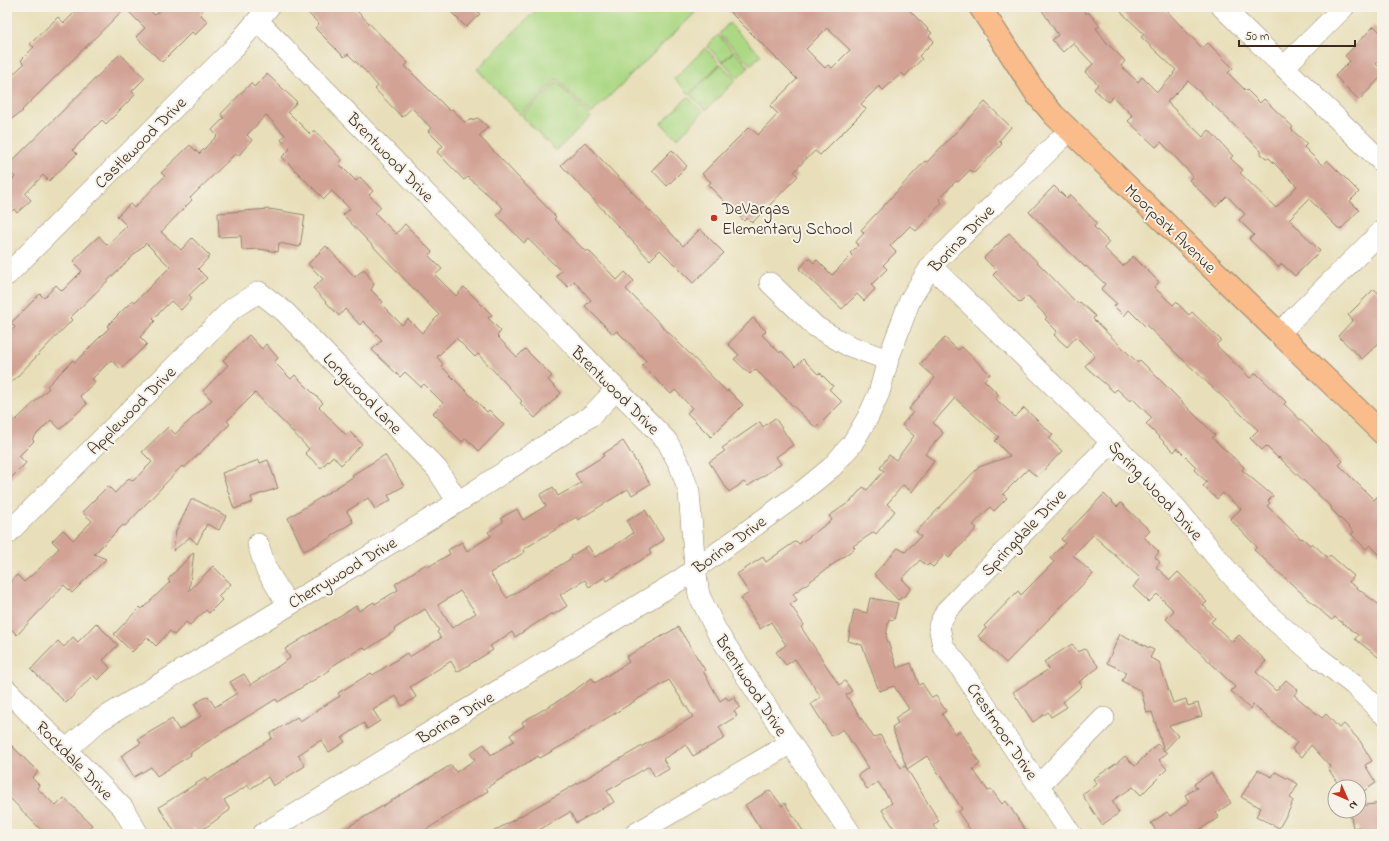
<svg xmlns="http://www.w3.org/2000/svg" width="1389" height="841" font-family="'Indie Flower',sans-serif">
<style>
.green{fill:#acd884;stroke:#748151}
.building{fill:#d2a395;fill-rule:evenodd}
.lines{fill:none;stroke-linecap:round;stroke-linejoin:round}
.minor-casing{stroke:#92846c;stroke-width:22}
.major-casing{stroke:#92846c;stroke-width:24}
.minor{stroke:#fff;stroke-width:21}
.major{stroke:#f9bc8a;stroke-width:22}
.poi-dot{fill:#c8321e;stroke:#f7f3e8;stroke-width:1.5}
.labels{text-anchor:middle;stroke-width:4;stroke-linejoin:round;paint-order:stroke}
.street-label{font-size:17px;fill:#3b2a1e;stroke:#f7f3e8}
.poi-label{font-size:17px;fill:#3b2a1e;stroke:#f7f3e8;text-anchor:start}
</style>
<rect width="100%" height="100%" fill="#f7f3e8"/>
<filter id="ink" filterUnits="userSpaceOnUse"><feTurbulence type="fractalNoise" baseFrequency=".025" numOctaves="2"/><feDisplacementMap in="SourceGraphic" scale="8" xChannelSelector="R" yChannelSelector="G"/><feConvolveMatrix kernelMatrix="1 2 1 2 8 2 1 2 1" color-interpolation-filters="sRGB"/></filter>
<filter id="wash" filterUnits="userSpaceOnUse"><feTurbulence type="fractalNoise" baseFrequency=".012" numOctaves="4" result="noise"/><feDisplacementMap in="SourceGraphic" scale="16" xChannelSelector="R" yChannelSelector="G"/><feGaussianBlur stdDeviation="0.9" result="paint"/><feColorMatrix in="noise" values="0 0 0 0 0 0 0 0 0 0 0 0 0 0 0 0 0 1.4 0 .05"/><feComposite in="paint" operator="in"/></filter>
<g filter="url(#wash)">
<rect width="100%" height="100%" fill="#e8dfba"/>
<path class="green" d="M539,7H701L591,114L557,79L520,115L477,69Z
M729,23L761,55L751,65L719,34Z
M718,35L733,51L722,62L707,46Z
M705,48L720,64L689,94L674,79Z
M734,51L749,67L738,78L723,62Z
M721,64L736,80L706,110L690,95Z
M557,82L591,117L556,151L522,116Z
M688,97L703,112L677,139L661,123Z"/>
<g id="blocks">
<path class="building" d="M80,7H145L155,15L164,7H207L200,14L208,22L195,35L192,32L162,62L136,37L145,28L125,8L22,110L23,111L7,122V80L24,64L21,61L22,59L34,47L30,44L58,17L64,23Z
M302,7H353L408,63L405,66L450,111L452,109L464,122L478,118L488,127L479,136L556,217L554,219L586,252L588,250L617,280L625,272L634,281L626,289L727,392L728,390L743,405L711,437L687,413L692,408L675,390L671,394L642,365L646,361L634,348L617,331L613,334L585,306L591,300L574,281L568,287L556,276L561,271L528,239L524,243L497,215L503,208L468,177L464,180L437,152L443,146L428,131L431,128L412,108L402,117L375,89L378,86L366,72L348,54L344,57L315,28L319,24Z
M446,7H473L480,14L466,27Z
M725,7H906L932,33L929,36L934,41L919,56L922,59L905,76L902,73L883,90L879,86L861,104L866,109L820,155L815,151L804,161L794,172L798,176L752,223L747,218L744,221L708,185L711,182L702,174L749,127L758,135L778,114L770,106L797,79ZM827,28L850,50L832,68L828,65L825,68L806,49Z
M1040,7H1082L1086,14L1088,12L1100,26L1096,28L1107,43L1125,61L1121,66L1138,82L1142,77L1157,92L1174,74L1173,73L1176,70L1141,37L1144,34L1116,7H1163L1202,48L1208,43L1233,68L1228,73L1246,91L1247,90L1260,103L1264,99L1293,127L1291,129L1307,144L1304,147L1322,165L1327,160L1359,192L1350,201L1359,210L1340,230L1309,199L1289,219L1320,251L1295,276L1282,264L1278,267L1249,239L1254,235L1239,220L1245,214L1227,196L1216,207L1189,180L1193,176L1161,142L1156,147L1128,121L1133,116L1113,97L1108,102L1094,89L1098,84L1085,72L1093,64L1073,43L1063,52L1052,40L1058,35ZM1188,81L1261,151V154L1266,158H1269L1297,186L1276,208L1240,173L1243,170L1230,158L1233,156L1209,130L1203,137L1167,102Z
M1374,26L1382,34V57L1376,64L1382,70V76L1359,100L1335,76L1350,61L1345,56Z
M120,54L145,78L132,91L135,95L106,124L102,120L85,137L73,150L77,154L49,181L43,175L25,194L31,200L17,213L14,209L7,216V185L15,177L7,169V166Z
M267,74L297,102L288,112L310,134L314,130L327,144L342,160L339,164L356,181L360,177L373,191L369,195L381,207L375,213L396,234L405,224L432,252L429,256L442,269L435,275L456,296L464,287L492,315L488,318L501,331L497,336L517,357L525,349L552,376L548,380L561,393L535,418L520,403L522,401L478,354L475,357L456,338L437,357L443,364L441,366L487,412L489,410L504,425L479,451L466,438L462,442L433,413L443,403L424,384L421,387L405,372L400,377L372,350L382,340L363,321L360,325L345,309L339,316L313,288L323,279L308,264L326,246L355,277L364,269L374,284L371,290L383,302L381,304L402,325L408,319L422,333L439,315L343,215L350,209L332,191L324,199L282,157L290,149L281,140L285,135L266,115L247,135L252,140L238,156L235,154L190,198L192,200L161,232L181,250L192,238L210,256L198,269L207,278L189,295L192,298L181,310L171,301L153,319L155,321L140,337L147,344L136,355L121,369L111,360L92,379L95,382L80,396L87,404L75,415L60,429L51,420L32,439L34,441L19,456L26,463L7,482V412L16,420L49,388L47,386L73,360L75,362L109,328L107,326L133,300L135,302L170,267L146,243L70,318L72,320L7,387V334L15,327L11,323L40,294L44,298L56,285L62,291L82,271L73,262L87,247L99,236L107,245L127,226L117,216L130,204L134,208L165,176L161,173L190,145L199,154L217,136L212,130L224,118L221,114L251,83L254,87Z
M985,102L1011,127L999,141L1002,144L974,173L970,170L958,182L956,181L939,199L942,203L916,231L910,226L890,246L896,252L883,265L887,269L871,285L875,289L864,301L857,294L842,309L799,269L809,258L814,263L817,260L832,275L852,255L850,253L858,246L856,242L864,233L861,230L925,161L927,162Z
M585,142L683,246L700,229L724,253L693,283L660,250L650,260L561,165Z
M672,150L687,166L667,186L652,170Z
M1054,186L1067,199L1070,195L1097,223L1094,227L1109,242L1104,248L1123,266L1133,256L1159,282L1154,287L1173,305L1176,302L1189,315L1192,312L1221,340L1216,345L1250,378L1256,373L1286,402L1284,404L1343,461L1339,465L1374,500L1382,492V557L1370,545L1366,549L1351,534L1354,532L1331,509L1332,508L1279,457L1278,458L1266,446L1262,450L1250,438L1258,430L1146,325L1145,326L1129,310L1124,316L1114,306L1117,304L1101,289L1105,284L1086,266L1085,267L1029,212Z
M269,209L305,215L300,247L279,243L278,252L259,249L242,250L241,236L219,237L218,213Z
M1009,233L1078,304L1080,302L1095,316L1093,319L1138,363L1140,360L1215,435L1212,438L1244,467L1242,470L1273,496L1268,501L1270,503L1267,506L1301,539L1302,538L1310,545L1312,543L1328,558L1330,555L1354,576L1349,582L1382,607V660L1355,639L1358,635L1335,617L1332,620L1327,616L1254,550L1257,547L1230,519L1241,509L1223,493L1217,499L1203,486L1207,482L1194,470L1196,467L1177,448L1174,452L1146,424L1152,418L1133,399L1130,401L1117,389L1114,392L1085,366L1095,356L1076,337L1067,347L1054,335L1057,331L1045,319L1047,317L1027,296L1020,303L993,275L997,271L984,258Z
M1374,289L1382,296V340L1362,359L1338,336L1353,320L1348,315Z
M753,318L766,331L762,335L780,353L781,351L796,366L803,359L818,374L820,373L833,386L829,389L842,402L816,428L755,369L750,374L734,359L739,355L728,344Z
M249,335L262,349L266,344L278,358L274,362L291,379L295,375L323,403L319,407L346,435L350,432L362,444L341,465L333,456L321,468L305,453L309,449L255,393L227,421L230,424L184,468L182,466L125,526L123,525L94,554L106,559L72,593L64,585L17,635L7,625V585L17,575L24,582L40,568L59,548L52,541L63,530L73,540L92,521L82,512L108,486L115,493L129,478L133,481L152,462L142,452L168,427L175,434L212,400L203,391L228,365L223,360Z
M945,338L958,350L962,347L990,374L984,380L999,395L995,398L1015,417L1024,408L1053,435L1049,439L1062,451L1037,477L1028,469L1003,494L1007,498L994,511L990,507L973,525L977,528L949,558L945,554L933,567L929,564L927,566L920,560L902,579L911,588L906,595L898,600L874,574L898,548L905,552L921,536L916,532L979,467L1010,456L995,441L999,437L955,398L933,423L943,433L925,454L934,461L912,492L903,485L887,504L895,511L876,534L874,532L853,546L855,548L793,594L797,600L790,604L804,625L801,627L839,685L845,681L852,691L846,695L874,738L880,735L901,768L905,766L907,769L892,727L898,723L895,718L909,709L894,686L879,691L862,645L848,641L854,610L867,613L870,598L898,603L894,620L889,619L886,636L897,668L911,663L919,685L922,683L932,698L936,696L946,711L942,714L955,734L960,731L970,746L980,764L973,769L988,791L991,789L1002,804L1006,801L1028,834H973L958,812L962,809L927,756L907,769L939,821L933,825L939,834H898L882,810L892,803L878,782L867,789L858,775L868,768L843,729L832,736L829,732L811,704L821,697L795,659L786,665L776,652L786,645L771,622L760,629L741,598L749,593L737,574L763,557L766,562L796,541L799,544L832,520L829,516L851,501L863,487L867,490L884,471L880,468L889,455L896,460L914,436L902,425L913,412L909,409L935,378L920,364Z
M775,418L793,445L776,457L781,464L748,486L744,482L729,492L709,462L725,451L722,448L760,422L763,427Z
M623,441L650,484L632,495L628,489L578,520L576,517L524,549L525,552L490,573L507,598L572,558L571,556L588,546L595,557L622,541L633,533L627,521L645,510L664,540L649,550L651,554L607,581L605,577L589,587L585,580L560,595L567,606L553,615L552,613L515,637L512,632L490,646L493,650L457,672L451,661L410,687L416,697L402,706L396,696L373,710L380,721L367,729L364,723L342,738L345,742L329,752L321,740L298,755L305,766L273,786L268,777L250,789L248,785L224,800L230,810L212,823L197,833L194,828L185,834H176L159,807L205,778L207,781L272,738L270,734L297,717L300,721L340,696L338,693L371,673L373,675L407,653L409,657L441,638L437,632L439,630L425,609L394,629L395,631L366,650L363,647L329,668L330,670L278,702L276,699L224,731L190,753L191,755L157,776L151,767L134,777L121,756L141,743L138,739L172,719L179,730L201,716L194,704L208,696L215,707L237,693L230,682L244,674L251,685L290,658L285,649L356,606L359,611L374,602L375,604L398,590L395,584L426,564L428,567L450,554L448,550L462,542L467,551L491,536L488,532L503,522L501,518L517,509L523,520L546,506L540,495L553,487L558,496L581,483L575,474L604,456L603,454ZM460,591L476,613L452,628L438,605Z
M385,455L404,486L388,495L391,500L375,509L368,498L347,511L353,522L331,536L332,537L304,551L288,518L353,477L352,475Z
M259,460L260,463L268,460L278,488L251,497L253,502L234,509L222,473Z
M1104,494L1117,507L1121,503L1150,531L1144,537L1159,552L1155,557L1160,562L1156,567L1170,580L1178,572L1207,602L1203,605L1215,618L1211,622L1232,642L1239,635L1266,661L1256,672L1276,691L1286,680L1298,690L1294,695L1322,718L1326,714L1339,728L1344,724L1360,741L1372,761L1365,765L1376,783L1359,794V787H1340L1328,768L1331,767L1311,745L1302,757L1292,749L1297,742L1253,705L1250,709L1231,691L1235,687L1166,619L1174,611L1157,594L1149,602L1133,587L1140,578L1093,535L1073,555L1093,574L1006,663L978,636L986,628L984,626L1018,591L1021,595L1054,562L1050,558L1065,543L1061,539Z
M191,500H196L226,516L219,530L207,524L197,544L190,537L173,551L176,531Z
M194,552L189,591L213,566L231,584L218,596L222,600L209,613L206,610L190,625L186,622L174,635L170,631L156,646L147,637L132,652L114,634L140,607L142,609L170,582L168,580L171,576Z
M96,623L118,645L103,660L110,668L98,680L93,675L66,703L31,669L58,641L64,647L73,637L78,642Z
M678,627L705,670L703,671L720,701L726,697L728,700L734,697L740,707L734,711L737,716L719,727L725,738L693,756L686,745L663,759L669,769L655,777L649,766L631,777L607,791L614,802L576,823L570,812L532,834H489L693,717L669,680L563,745L540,758L538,756L486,788L488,791L419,834H336L451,765L456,772L475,760L470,753L484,744L491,755L514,741L510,735L524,726L522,722L558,701L592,678L595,683L629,662L626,657Z
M1120,634L1154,650L1150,658L1159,662L1173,703L1186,699L1188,706L1198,703L1202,716L1169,726L1178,736L1164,751L1152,712L1147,713L1141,691L1122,681L1126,672L1107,663Z
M1072,644L1078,652L1085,649L1099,667L1079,682L1082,686L1063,702L1067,707L1051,717L1048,712L1033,722L1013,692L1049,669L1044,662Z
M7,741L38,772L32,778L39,785L37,788L56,806L64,798L92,825L83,834H45L7,795Z
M1157,744L1167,753L1159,760L1167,769L1141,795L1133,787L1112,801L1119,813L1102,825L1082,794L1097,784L1093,779L1117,763L1125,756L1135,766Z
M1258,770L1272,777L1275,772L1298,784L1290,798L1293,800L1291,805H1292L1279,828L1256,816L1261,808L1241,797Z
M1211,773L1231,803L1216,813L1219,817L1199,830L1201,834H1158L1151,823L1167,812L1170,816L1189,802L1185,795L1197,788L1194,784Z
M770,790L782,806L785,803L805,834H764L745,805Z
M1382,803V834H1360L1359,827L1353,828L1350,811H1359V806Z"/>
</g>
</g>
<g filter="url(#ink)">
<use href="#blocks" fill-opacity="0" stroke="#92846c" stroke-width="1"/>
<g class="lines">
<g class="minor-casing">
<path id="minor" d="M1222,7L1382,162
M258,21L667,441L680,466L689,492L695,568L699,595L717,632L851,834
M1285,66L1344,7
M931,266L1141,471L1177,509L1232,576L1273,619L1315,655L1354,685L1382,713
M7,275L232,50L269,7
M770,283L816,327L847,345L888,360
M1279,333L1382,231
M7,534L233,308L259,292L285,312L437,469L458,502
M258,544L266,569L288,605
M7,690L123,808L138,834
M66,750L99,721L458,502L592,415L616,390
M1039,785L1104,718
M263,834L680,580L804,490L832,467L852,444L868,417L879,393L888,360L910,300L931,266L1070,130
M635,834L791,743
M1071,834L959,666L943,646L939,626L946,611L1112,442"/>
</g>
<g class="major-casing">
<path id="major" d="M980,7L1037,95L1054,115L1382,433"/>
</g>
<use href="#minor" class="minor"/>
<use href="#major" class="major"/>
</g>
</g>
<circle class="poi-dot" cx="714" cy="218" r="4"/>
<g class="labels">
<g class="street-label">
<text transform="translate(140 142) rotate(-45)" y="6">Castlewood Drive</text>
<text transform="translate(391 157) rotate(46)" y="6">Brentwood Drive</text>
<text transform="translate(1171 228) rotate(44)" y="6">Moorpark Avenue</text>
<text transform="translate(961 238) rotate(-46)" y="6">Borina Drive</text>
<text transform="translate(616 390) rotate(45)" y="6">Brentwood Drive</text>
<text transform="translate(363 393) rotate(46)" y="6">Longwood Lane</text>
<text transform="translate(131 410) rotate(-45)" y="6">Applewood Drive</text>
<text transform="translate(1156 490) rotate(47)" y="6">Spring Wood Drive</text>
<text transform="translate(1023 532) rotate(-46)" y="6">Springdale Drive</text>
<text transform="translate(729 544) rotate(-36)" y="6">Borina Drive</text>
<text transform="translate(342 572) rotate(-31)" y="6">Cherrywood Drive</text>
<text transform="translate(752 685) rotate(57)" y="6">Brentwood Drive</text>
<text transform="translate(455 717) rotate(-31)" y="6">Borina Drive</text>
<text transform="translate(1003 731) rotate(56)" y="6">Crestmoor Drive</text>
<text transform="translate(75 760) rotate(46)" y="6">Rockdale Drive</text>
</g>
<g class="poi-label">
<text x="722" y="214">DeVargas<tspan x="722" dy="20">Elementary School</tspan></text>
</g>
</g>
<rect width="1389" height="841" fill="none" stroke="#f7f3e8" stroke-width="24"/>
<g transform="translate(1347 799) rotate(135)"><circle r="19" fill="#f7f3e8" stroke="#aca397"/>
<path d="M0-3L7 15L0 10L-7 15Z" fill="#c8321e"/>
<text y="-6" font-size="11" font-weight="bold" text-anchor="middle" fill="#3b2a1e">N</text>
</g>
<path d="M1239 40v6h116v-6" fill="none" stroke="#3b2a1e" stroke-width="2"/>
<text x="1245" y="40" font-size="12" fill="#3b2a1e" stroke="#f7f3e8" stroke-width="3" paint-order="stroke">50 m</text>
</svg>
